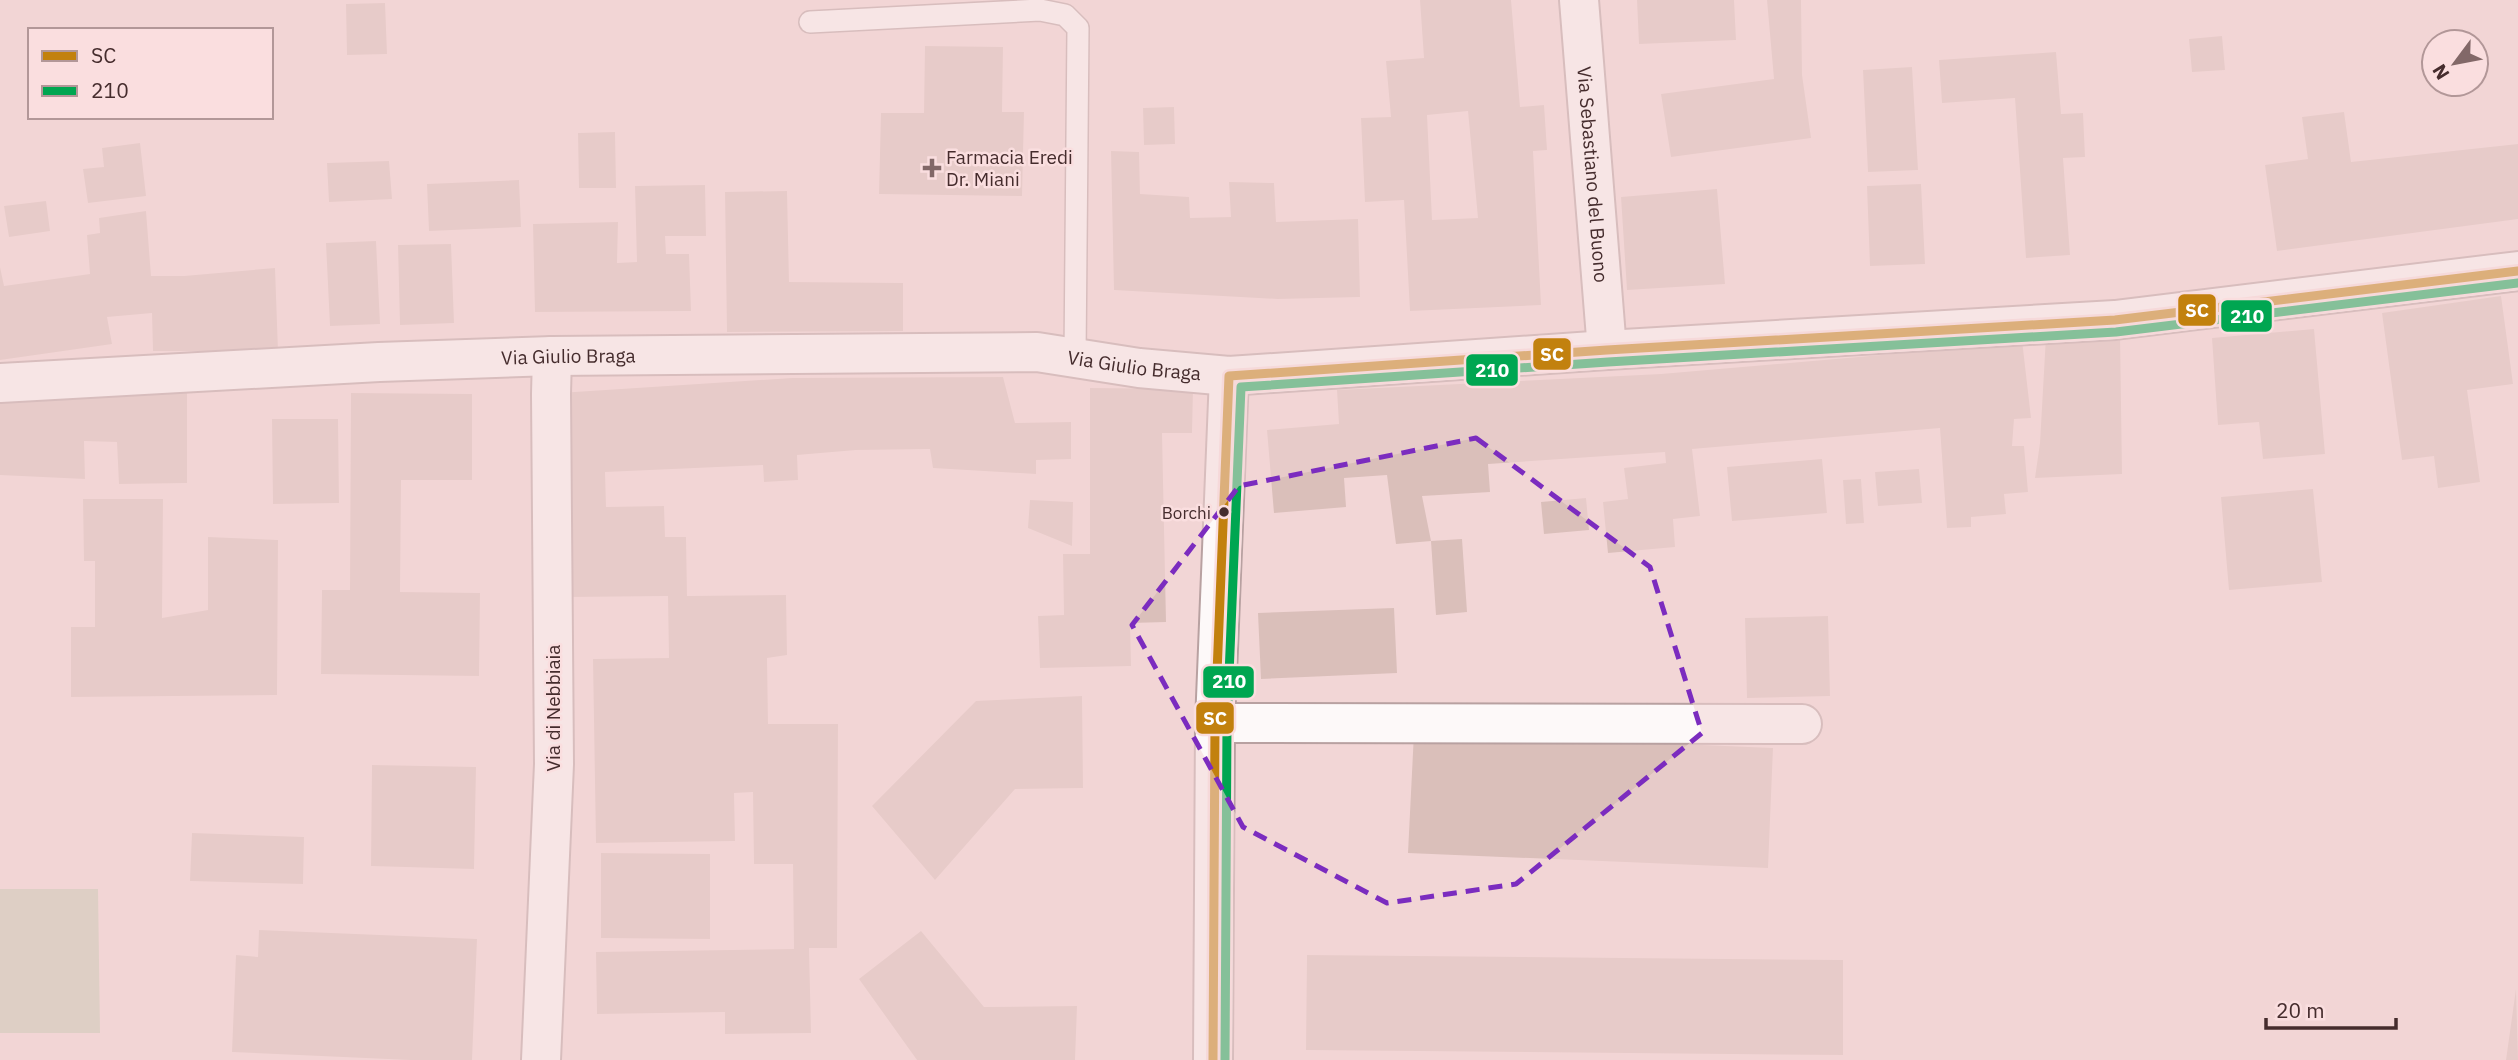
<svg xmlns="http://www.w3.org/2000/svg" width="2518" height="1060" font-family="'IBM Plex Sans',sans-serif">
<style>
.green{fill:#c5c8b1}
.building{fill:#dabfba;fill-rule:evenodd}
.lines{fill:none;stroke-linecap:round;stroke-linejoin:round}
.service-casing{stroke:#b8a1a1;stroke-width:24}
.minor-casing{stroke:#b8a1a1;stroke-width:42}
.service{stroke:#fdf9f9;stroke-width:21}
.minor{stroke:#fdf9f9;stroke-width:38}
.bus-1-casing{stroke:#fadedf;stroke-width:14}
.bus-2-casing{stroke:#fadedf;stroke-width:14}
.bus-1{stroke:#c2810e;stroke-width:9}
.bus-2{stroke:#00a651;stroke-width:9}
.marked{fill:none;stroke:#7b2cbf;stroke-width:5;stroke-dasharray:14 9;stroke-linejoin:round}
.poi-dot{fill:#826868;stroke:#fadedf;stroke-width:2.5}
.bus-dot{fill:#452c2d;stroke:#fadedf;stroke-width:2.5}
.labels{text-anchor:middle;stroke-width:5;stroke-linejoin:round;paint-order:stroke}
.bus-label{font-size:17px;fill:#452c2d;stroke:#fadedf;text-anchor:end}
.poi-label{font-size:19px;fill:#452c2d;stroke:#fadedf;text-anchor:start}
.street-label{font-size:19px;fill:#452c2d;stroke:#fadedf}
.line-badge{stroke:#fadedf;stroke-width:2.5}
.badge-label{font-size:19px;text-anchor:middle;font-weight:bold;fill:#fff}
</style>
<rect width="100%" height="100%" fill="#f2d6d6"/>
<path class="green" d="M0,889H98L100,1033H0Z"/>
<path class="building" d="M1420,0H1511L1520,107L1544,105L1547,150L1533,151L1541,305L1410,311L1404,200L1365,202L1361,118L1391,117L1386,61L1424,58ZM1468,111L1478,218L1432,220L1427,115Z
M1637,0H1734L1736,40L1639,44Z
M1767,0H1801L1802,75L1811,138L1671,157L1661,94L1774,79Z
M385,3L387,54L347,55L346,4Z
M2222,36L2225,70L2192,72L2189,39Z
M925,46L1003,47L1002,112H1024L1022,196L879,194L881,113H924Z
M2056,52L2061,114L2083,113L2085,157L2063,158L2070,255L2026,258L2015,98L1942,103L1939,60Z
M1912,67L1918,170L1868,172L1863,70Z
M1174,107L1175,144L1144,145L1143,108Z
M2344,112L2351,162L2518,144V219L2277,251L2265,165L2308,159L2302,117Z
M615,132L616,188H579L578,133Z
M140,143L146,196L88,203L83,169L104,167L102,148Z
M1111,151L1139,152L1140,194L1189,197L1190,218L1231,217L1229,182L1274,183L1276,222L1358,219L1360,297L1278,299L1114,290Z
M389,161L392,199L329,202L327,163Z
M519,180L521,227L429,231L427,184Z
M1921,184L1925,264L1870,266L1867,186Z
M705,185L706,236H665L666,254H689L691,311L535,312L533,224L618,222L617,263L637,262L635,186Z
M1717,189L1725,284L1627,290L1621,197Z
M787,191L789,282L903,283V331L727,332L725,192Z
M46,201L50,231L9,237L4,206Z
M146,211L151,276H184L275,268L278,351H153L152,313L107,317L112,344L0,360V267L4,286L90,274L87,235L100,233L99,218Z
M376,241L380,324L330,326L326,243Z
M451,244L454,323L400,325L398,245Z
M2501,296L2513,384L2467,390L2480,482L2438,488L2434,456L2402,460L2382,313Z
M2314,329L2325,454L2263,459L2259,422L2218,425L2212,338Z
M2120,333L2122,474L2035,478L2040,443L2046,336Z
M2022,340L2031,418L2014,419L2012,446H2024L2028,492L2004,494L2006,514L1971,517V527L1947,528L1940,428L1692,449L1700,516L1673,519L1675,547L1608,553L1603,502L1628,499L1624,468L1666,463L1665,452L1488,464L1490,492L1422,496L1431,541L1396,544L1387,475L1344,478L1346,507L1274,513L1267,430L1339,424L1337,390L1661,374L1950,349Z
M1003,377L1015,423L1071,422V459L1036,460V474L933,468L930,449L856,450L797,455L798,480L764,482L763,465L605,472L606,507L664,506L665,537H686L687,596L786,595L787,655L767,658L768,724H838L837,948H809L811,1033L725,1034V1012L597,1014L596,952L794,949L793,864H754L753,792L734,793L735,841L596,843L593,659L669,658L668,596L568,597L559,393L792,378Z
M1090,388L1193,389L1192,433H1162L1166,622L1130,623L1131,666L1040,668L1038,616L1064,615L1063,554H1090Z
M187,393V483L119,484L117,442L84,441L85,479L0,475V397L116,396Z
M351,393L472,394V480H401L400,592L480,593L479,676L321,674L322,590H350Z
M272,419H338L339,503L273,504Z
M1822,459L1827,513L1732,521L1727,467Z
M1919,469L1922,503L1878,506L1875,472Z
M1861,479L1864,523L1846,524L1843,480Z
M2313,489L2322,582L2229,590L2221,497Z
M1586,498L1589,530L1544,534L1541,502Z
M83,499H163L162,618L208,610V537L278,540L277,695L71,697V627H95V561H84Z
M1030,500L1073,502L1072,546L1028,528Z
M1462,539L1467,612L1436,615L1431,541Z
M1394,608L1397,673L1261,679L1258,613Z
M1828,616L1830,696L1747,698L1745,618Z
M1082,696L1083,788L1015,789L935,880L872,806L976,701Z
M1414,733L1773,748L1768,868L1408,853Z
M372,765L476,767L474,869L371,866Z
M192,833L304,837L303,884L190,881Z
M601,853L710,854V939L601,938Z
M259,930L477,939L472,1060H410L232,1052L236,955L258,957Z
M921,931L984,1007L1077,1006L1075,1060H917L859,979Z
M1307,955L1843,960V1055L1306,1050Z
M2516,989L2518,1060H2506Z"/>
<g class="lines">
<g class="service-casing">
<path id="service" d="M810,22L1040,10L1065,15L1078,28L1075,357"/>
</g>
<g class="minor-casing">
<g id="minor">
<path id="s1" d="M1579,0L1607,350"/>
<path id="s2" d="M0,383L379,362L552,356L1037,352L1139,368L1229,376L1607,350L2115,320L2518,271"/>
<path d="M1215,723L1802,724"/>
<path d="M541,1060L554,764L551,394L552,356"/>
<path d="M1213,1060L1215,723L1229,376"/>
</g>
</g>
<use href="#service" class="service"/>
<use href="#minor" class="minor"/>
<g class="bus-1-casing">
<path id="bus-1" d="M1229,376L1607,350L2115,320L2518,271
M1213,1060L1215,723L1229,376"/>
</g>
<g class="bus-2-casing">
<path id="bus-2" d="M1225,1060L1227,723L1241,387L1608,362L2116,332L2518,283"/>
</g>
<use href="#bus-1" class="bus-1"/>
<use href="#bus-2" class="bus-2"/>
</g>
<path d="M0 0H2518V1060H0ZM1476,438L1650,567L1702,733L1516,884L1387,903L1243,827L1132,625L1239,486Z" fill="#f2d6d6" fill-opacity=".55" fill-rule="evenodd"/>
<path class="marked" d="M1476,438L1650,567L1702,733L1516,884L1387,903L1243,827L1132,625L1239,486Z"/>
<path class="poi-dot" d="M928.5 157.5h7v7h7v7h-7v7h-7v-7h-7v-7h7z"/>
<circle class="bus-dot" cx="1224" cy="512" r="6"/>
<g class="labels">
<g class="bus-label">
<text x="1211" y="519">Borchi</text>
</g>
<g class="poi-label">
<text x="946" y="164">Farmacia Eredi<tspan x="946" dy="22">Dr. Miani</tspan></text>
</g>
<g class="street-label">
<text dy="7" stroke="none"><textPath href="#s1" startOffset="175">Via Sebastiano del Buono</textPath></text>
<text dy="7" stroke="none"><textPath href="#s2" startOffset="569">Via Giulio Braga</textPath></text>
<text dy="7" stroke="none"><textPath href="#s2" startOffset="1136">Via Giulio Braga</textPath></text>
<text transform="translate(553 708) rotate(-90)" y="7">Via di Nebbiaia</text>
</g>
</g>
<g class="line-badge">
<rect x="2177" y="293" width="40" height="34" rx="7" fill="#c2810e"/>
<rect x="2220" y="299" width="53" height="34" rx="7" fill="#00a651"/>
<rect x="1532" y="337" width="40" height="34" rx="7" fill="#c2810e"/>
<rect x="1465" y="353" width="54" height="34" rx="7" fill="#00a651"/>
<rect x="1202" y="665" width="53" height="34" rx="7" fill="#00a651"/>
<rect x="1195" y="701" width="40" height="34" rx="7" fill="#c2810e"/>
</g>
<g class="badge-label">
<text x="2197" y="317">SC</text>
<text x="2247" y="323">210</text>
<text x="1552" y="361">SC</text>
<text x="1492" y="377">210</text>
<text x="1229" y="688">210</text>
<text x="1215" y="725">SC</text>
</g>
<rect x="28" y="28" width="245" height="91" fill="#fadedf" stroke="#b29798" stroke-width="2"/>
<rect x="42" y="51" width="35" height="10" fill="#c2810e" stroke="#b29798" stroke-width="2"/>
<text x="91" y="63" font-size="21" fill="#452c2d">SC</text>
<rect x="42" y="86" width="35" height="10" fill="#00a651" stroke="#b29798" stroke-width="2"/>
<text x="91" y="98" font-size="21" fill="#452c2d">210</text>
<g transform="translate(2455 63) rotate(238)"><circle r="33" fill="#fadedf" stroke="#b29798" stroke-width="2"/>
<path d="M0-5L12 26L0 18L-12 26Z" fill="#826868"/>
<text y="-10" font-size="19" font-weight="bold" text-anchor="middle" fill="#452c2d">N</text>
</g>
<path d="M2266 1018v10h130v-10" fill="none" stroke="#452c2d" stroke-width="3.5"/>
<text x="2276" y="1018" font-size="21" fill="#452c2d" stroke="#fadedf" stroke-width="5" paint-order="stroke">20 m</text>
</svg>
